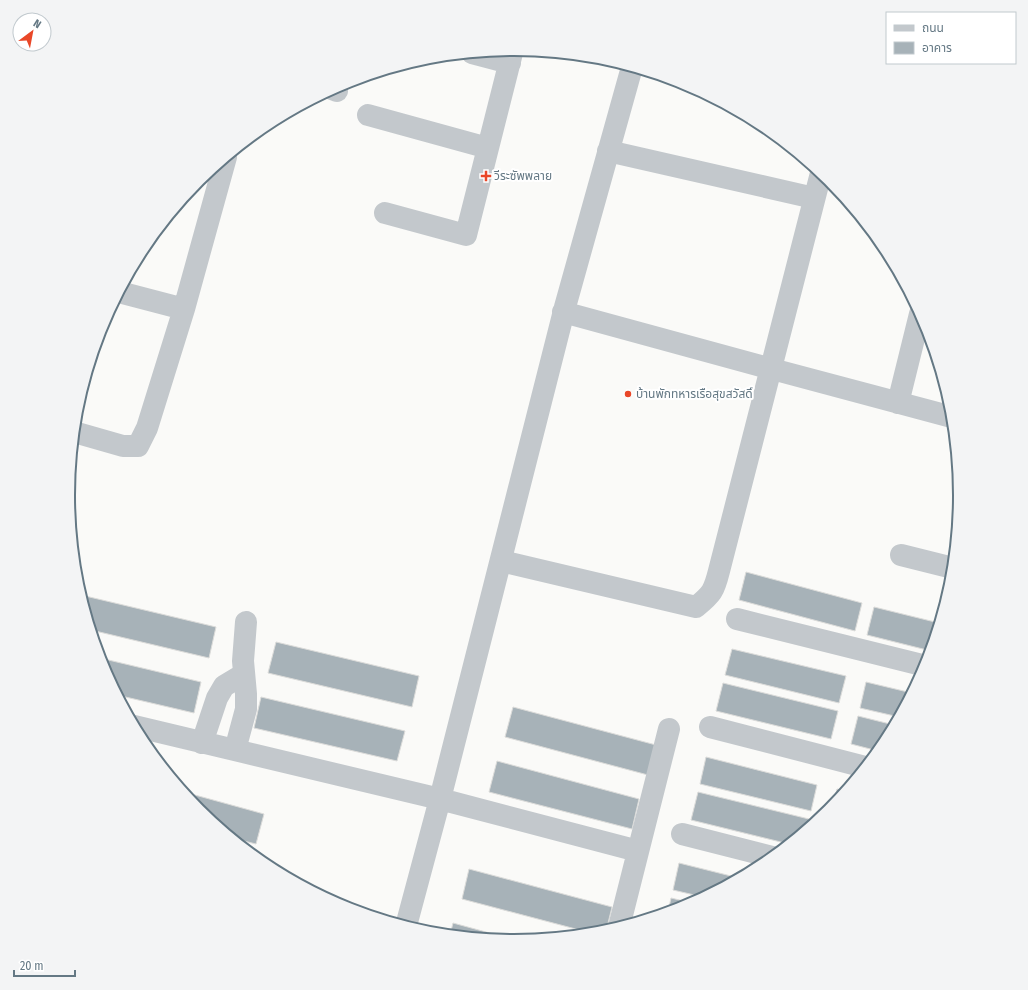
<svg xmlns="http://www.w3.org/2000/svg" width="1028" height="990" font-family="'Fira Sans Condensed','Noto Sans Thai',sans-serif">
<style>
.building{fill:#a7b2b8;stroke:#dcdcda}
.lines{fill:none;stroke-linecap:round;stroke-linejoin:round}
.minor{stroke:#c3c8cc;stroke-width:22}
.poi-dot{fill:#e94728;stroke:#fff;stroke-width:1.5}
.labels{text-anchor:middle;stroke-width:4;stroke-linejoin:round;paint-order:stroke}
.poi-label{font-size:12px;fill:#647884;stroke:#fff;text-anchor:start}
.rim{fill:none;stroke:#647884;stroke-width:2}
</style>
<rect width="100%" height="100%" fill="#fafaf8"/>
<path class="building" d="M746,572L862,603L855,631L739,600Z
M81,595L216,627L209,658L91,630Z
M874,607L939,623L931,651L867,635Z
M276,642L419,676L412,707L268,673Z
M732,649L846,676L839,703L725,675Z
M100,658L201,682L194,713L117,695L102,665Z
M866,682L912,693L899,717L860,708Z
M723,683L838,711L831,739L716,711Z
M261,697L405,731L397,761L254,728Z
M513,707L656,745L648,775L505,737Z
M858,716L894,725L885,743L878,751L851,744Z
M706,757L817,785L811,811L700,784Z
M497,761L639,799L632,829L489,792Z
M837,789L845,791L833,806Z
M184,792L264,814L256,844L232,838L198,810Z
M698,792L809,819L806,829L789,844L691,820Z
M679,863L739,878L703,897L673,890Z
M469,869L612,907L606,931L591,933L462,899Z
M671,898L692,903L684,907L668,912Z
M453,923L519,941L450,935Z"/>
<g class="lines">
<path class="minor" d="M472,53L510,63
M332,89L337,91
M368,115L488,148
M608,151L814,198
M385,213L466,235L513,49
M119,292L184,309
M563,312L772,369L952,417
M898,403L920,314
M74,432L123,446H138L147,428L184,309L226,157
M901,555L953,568
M501,561L696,607C712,594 714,591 719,571L821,173
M737,619L926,666
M134,726L440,799L638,851
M710,727L865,767
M202,743L217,698L224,686L244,674
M235,750L246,709V694L243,661L246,622
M682,834L772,857
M406,926L440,799L565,307L632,67
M619,927L669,729"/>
</g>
<g class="poi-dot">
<path d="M484 170h4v4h4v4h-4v4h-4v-4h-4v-4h4z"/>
<circle cx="628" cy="394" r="4"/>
</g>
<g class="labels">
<g class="poi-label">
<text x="494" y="180">วีระซัพพลาย</text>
<text x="636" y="398">บ้านพักทหารเรือสุขสวัสดิ์</text>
</g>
</g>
<path d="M0 0H1028V990H0ZM75 495a439 439 0 1 1 878 0a439 439 0 1 1-878 0Z" fill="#f3f4f5" fill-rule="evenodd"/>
<path class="rim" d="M75 495a439 439 0 1 1 878 0a439 439 0 1 1-878 0Z"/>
<rect x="886" y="12" width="130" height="52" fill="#ffffff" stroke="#c1c9ce"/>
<rect x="894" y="25" width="20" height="6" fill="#c3c8cc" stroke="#c1c9ce"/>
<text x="922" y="32" font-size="12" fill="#647884">ถนน</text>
<rect x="894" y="42" width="20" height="12" fill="#a7b2b8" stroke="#c1c9ce"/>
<text x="922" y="52" font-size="12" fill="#647884">อาคาร</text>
<g transform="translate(32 32) rotate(32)"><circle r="19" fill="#ffffff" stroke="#c1c9ce"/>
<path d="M0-3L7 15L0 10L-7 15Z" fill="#e94728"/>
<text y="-6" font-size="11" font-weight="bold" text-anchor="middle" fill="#647884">N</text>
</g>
<path d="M14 970v6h61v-6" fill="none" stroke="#647884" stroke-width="2"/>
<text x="20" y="970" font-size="12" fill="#647884" stroke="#ffffff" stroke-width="3" paint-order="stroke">20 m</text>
</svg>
